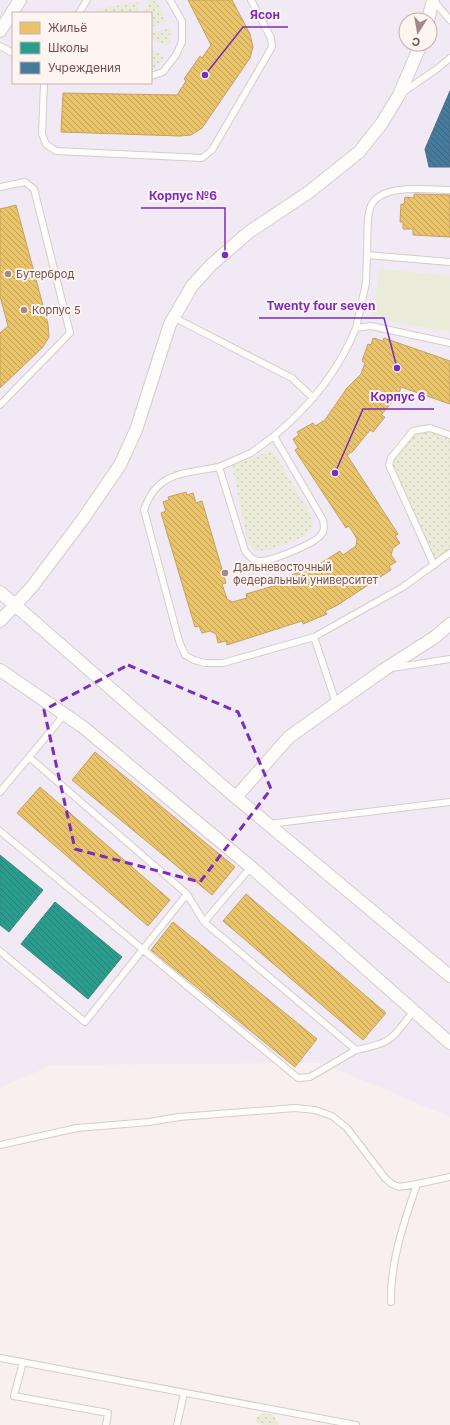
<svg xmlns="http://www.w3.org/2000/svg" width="450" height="1425" font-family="Inter,sans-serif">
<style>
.education{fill:#f1eaf4;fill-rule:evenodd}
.grass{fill:url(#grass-dots)}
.green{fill:#eaecd9}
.homes{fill:url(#homes-back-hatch);stroke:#c6a162}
.schools{fill:url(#schools-back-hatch);stroke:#40867c}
.public{fill:url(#public-back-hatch);stroke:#536e85}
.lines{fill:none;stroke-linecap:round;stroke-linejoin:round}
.service-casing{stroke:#d6ccca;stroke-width:8}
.minor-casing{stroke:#d6ccca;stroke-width:14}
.service{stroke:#fefdfc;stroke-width:6}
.minor{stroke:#fefdfc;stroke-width:12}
.marked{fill:none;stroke:#7b2cbf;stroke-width:3;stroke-dasharray:8 5;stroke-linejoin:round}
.poi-dot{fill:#a28886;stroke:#fef4f0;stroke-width:1.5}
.labels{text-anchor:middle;stroke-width:4;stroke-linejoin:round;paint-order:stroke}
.poi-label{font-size:11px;fill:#75504e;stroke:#fef4f0;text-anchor:start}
.leader{fill:none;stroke:#7b2cbf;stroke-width:1.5}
.callout-dot{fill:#7b2cbf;stroke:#fef4f0;stroke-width:1.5}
.callout-label{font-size:12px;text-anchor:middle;font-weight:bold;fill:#7b2cbf;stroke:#fef4f0;stroke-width:4;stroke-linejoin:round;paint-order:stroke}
</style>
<defs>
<pattern id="grass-dots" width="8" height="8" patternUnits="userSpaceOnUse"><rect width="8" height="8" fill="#eaecd9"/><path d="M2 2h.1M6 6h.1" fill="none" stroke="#ccccbc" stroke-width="1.8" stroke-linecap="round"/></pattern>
<pattern id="homes-back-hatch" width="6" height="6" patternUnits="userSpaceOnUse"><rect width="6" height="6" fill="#e9c46a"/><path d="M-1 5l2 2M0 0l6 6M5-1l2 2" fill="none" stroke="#c1a259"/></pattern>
<pattern id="schools-back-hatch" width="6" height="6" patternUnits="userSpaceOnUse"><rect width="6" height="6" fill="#2a9d8f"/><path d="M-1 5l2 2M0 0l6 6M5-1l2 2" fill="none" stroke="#298277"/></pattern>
<pattern id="public-back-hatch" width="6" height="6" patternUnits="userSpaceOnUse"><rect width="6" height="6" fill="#457b9d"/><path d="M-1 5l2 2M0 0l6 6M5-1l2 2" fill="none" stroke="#3c627c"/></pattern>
</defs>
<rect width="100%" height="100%" fill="#f7f0ee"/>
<path class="education" d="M0,0H450V1117L322,1063L52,1065L0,1088ZM13,13H151V83H13ZM406,20H430V44H406Z"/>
<path class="grass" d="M149,0H156L167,21L151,27V13H145Z
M139,2L137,13H104L97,9Z
M170,28V39L169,46L151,39V33Z
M151,49L164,57L151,72Z
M430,428L450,435V553L434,565L389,465L413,431Z
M272,450L311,515L312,526L303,537L269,550L256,551L248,542L232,466Z
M264,1413L273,1415L279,1425H264L255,1423L257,1417Z"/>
<path class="green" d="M380,269L450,276V332L372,318Z"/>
<path class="homes" d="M188,0H232L250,34L253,47L250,58L202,128L191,135L180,136L61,132L63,93L177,95L186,81L184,79L200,56L202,58L211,45Z
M414,194L450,195V237L413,235V229H403V222H400L401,204H404L405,197L414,198Z
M16,205L48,324L49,337L43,347L0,388V333L8,326L0,296V209Z
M373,338L383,341L384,338L450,361V404L401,387L399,394L381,415L385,417L373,432L370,430L353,451L347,455L398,534L395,536L400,543L393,548L391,555L396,562L389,566L391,570L336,606L325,611L327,614L303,624L302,621L227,645L226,641L218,643L216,634L210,631L202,633L199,626L195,627L161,513L166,511L163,502L169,500L168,497L186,492L187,495L193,493L196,503L202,501L226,583L222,584L227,599L232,602L247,598L246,594L277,585L284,582L283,579L305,569L306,571L313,568L340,551L343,555L356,546L357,539L349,526L346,528L295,450L298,448L293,439L299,435L297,432L313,423L315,426L325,420L347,388L361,374L365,363L362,361L368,344L371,345Z
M95,752L235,867L212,895L72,780Z
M40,787L170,900L148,926L17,813Z
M246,894L386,1013L363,1040L223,921Z
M173,922L317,1039L295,1067L151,950Z"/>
<path class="schools" d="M0,855L43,890L9,932L0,925Z
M55,902L122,957L88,999L21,944Z"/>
<path class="public" d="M450,91V167H429L425,149Z"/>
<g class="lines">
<g class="service-casing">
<path id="service" d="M433,0L450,20
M79,13L87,0
M0,46L13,53
M151,76L163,72L176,55L182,42V21L170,0
M44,83L42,134L46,144L56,151L202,158L212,150L272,47L271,38L251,0
M402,93L438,68L450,58
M0,187L25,182L34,189L70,333L0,405
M450,190C428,190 379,182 370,208C366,222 368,240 367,255L450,262
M173,317L292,378L313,398
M356,328L366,283L367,255
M219,467L251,453L274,436
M434,565L389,465L391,458L413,431L430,428L450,435
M314,637L223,663H205L194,660L185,655L179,641L144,510C157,471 184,474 219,467L245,551C249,556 252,560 259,561C270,562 314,544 321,535C325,530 324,526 323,520L274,436C309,407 339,370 356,328L371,326L450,343
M392,668L450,659
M336,703L314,637L403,587L450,553
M29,757L187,894L204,922L356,1050C392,1043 391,1040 413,1012
M0,792L64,715
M269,824L450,802
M0,831L298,1078L310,1077L356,1050
M204,922L250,868
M0,951L85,1022L187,894
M0,1145L77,1128L149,1122L179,1117L295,1108L315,1110L332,1116L347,1128L385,1178L392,1184L399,1187L417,1184C404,1222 390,1262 391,1302
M417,1184L450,1177
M0,1358L356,1425
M23,1362L14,1396L108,1413L106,1425
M177,1425L184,1393"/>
</g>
<g class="minor-casing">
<path id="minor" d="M428,20L433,0
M0,31L20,0
M0,592L226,789L450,976
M0,621L31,588L83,519L120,465L136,430L170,324L192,286L211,265L249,232L309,192L359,152L382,123L399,95L421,44
M0,670L83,727L251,867L450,1043
M236,797L289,737L385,669L435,637L450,624"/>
</g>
<use href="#service" class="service"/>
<use href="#minor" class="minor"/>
</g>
<path class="marked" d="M128,665L238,712L271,789L200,882L75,849L44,710Z"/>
<g class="poi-dot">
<circle cx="8" cy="274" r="4"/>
<circle cx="24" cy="310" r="4"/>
<circle cx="225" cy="573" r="4"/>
</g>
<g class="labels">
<g class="poi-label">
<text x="16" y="278">Бутерброд</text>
<text x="32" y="314">Корпус 5</text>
<text x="233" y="571">Дальневосточный<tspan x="233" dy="13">федеральный университет</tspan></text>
</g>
</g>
<path class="leader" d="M205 75L243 27H288M225 255L225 208H141M397 368L384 318H259M335 473L363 409H434"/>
<g class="callout-dot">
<circle cx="205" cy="75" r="4"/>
<circle cx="225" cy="255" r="4"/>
<circle cx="397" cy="368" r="4"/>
<circle cx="335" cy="473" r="4"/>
</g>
<g class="callout-label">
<text x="265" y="19">Ясон</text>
<text x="183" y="200">Корпус №6</text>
<text x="321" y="310">Twenty four seven</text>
<text x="398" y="401">Корпус 6</text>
</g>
<rect x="12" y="12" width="140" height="72" fill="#fef4f0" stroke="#c7b2af"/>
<rect x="20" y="22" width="20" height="12" fill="#e9c46a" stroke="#c7b2af"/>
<text x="48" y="32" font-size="12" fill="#75504e">Жильё</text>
<rect x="20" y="42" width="20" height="12" fill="#2a9d8f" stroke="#c7b2af"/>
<text x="48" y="52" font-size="12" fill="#75504e">Школы</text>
<rect x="20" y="62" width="20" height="12" fill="#457b9d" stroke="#c7b2af"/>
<text x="48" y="72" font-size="12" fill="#75504e">Учреждения</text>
<g transform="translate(418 32) rotate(191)"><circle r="19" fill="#fef4f0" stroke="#c7b2af"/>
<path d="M0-3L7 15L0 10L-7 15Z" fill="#a28886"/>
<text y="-6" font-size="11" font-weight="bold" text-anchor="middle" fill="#75504e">С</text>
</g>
</svg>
